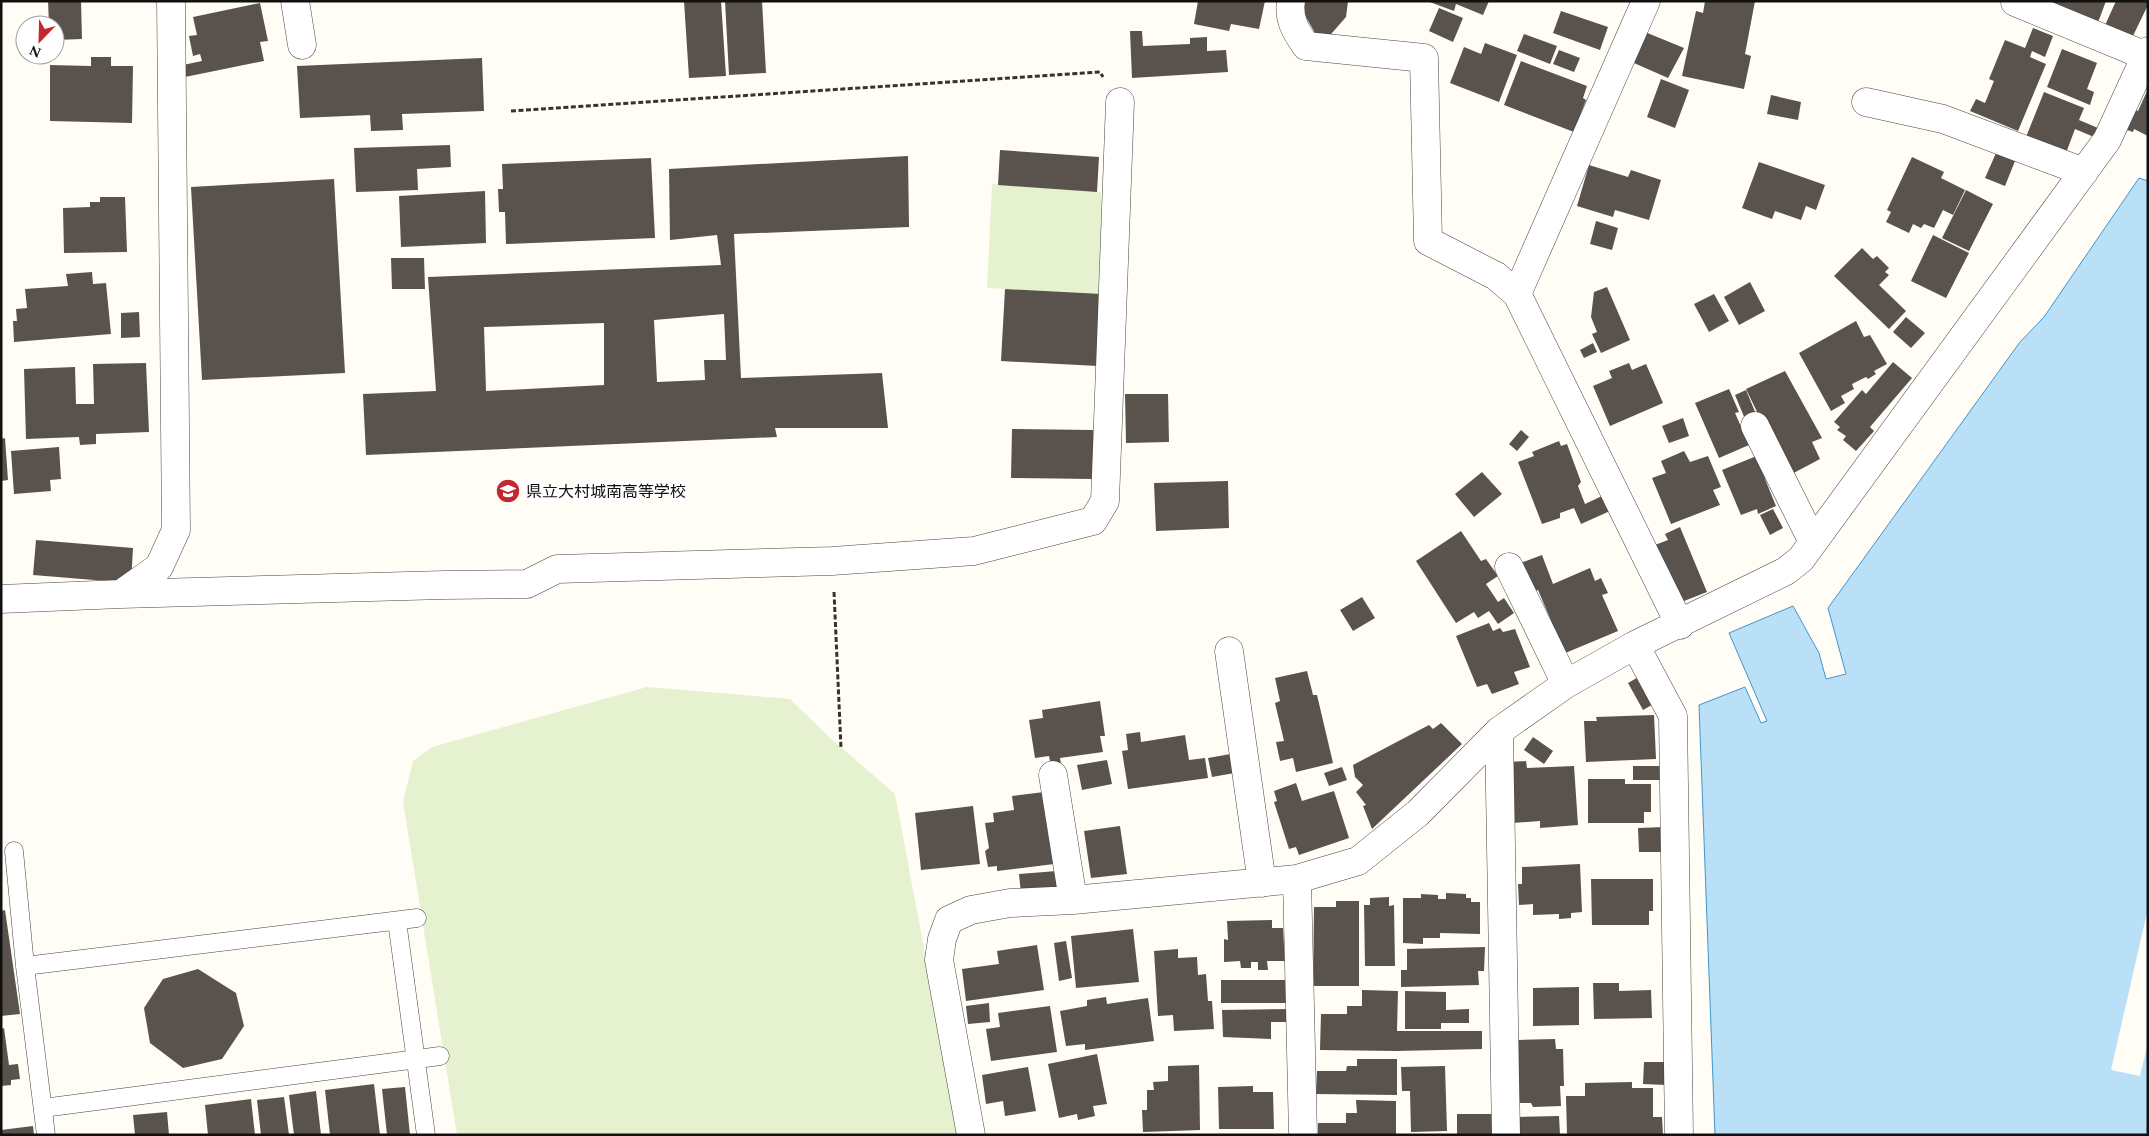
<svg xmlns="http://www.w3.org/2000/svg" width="2149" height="1136" font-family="Spectral,'Noto Sans JP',serif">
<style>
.pitch{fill:#e6f2cf}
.water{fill:#b9e0f7;stroke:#3f96cf}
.pier{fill:#fffdf5}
.building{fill:#5a524d;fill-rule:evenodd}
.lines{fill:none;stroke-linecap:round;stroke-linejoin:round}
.service-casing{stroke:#444;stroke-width:19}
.minor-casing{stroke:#444;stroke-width:29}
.path{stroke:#333;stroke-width:3;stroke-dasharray:5 2.5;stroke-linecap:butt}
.service{stroke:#fff;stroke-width:18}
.minor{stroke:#fff;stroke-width:28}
.labels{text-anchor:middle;stroke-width:5;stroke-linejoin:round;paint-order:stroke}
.poi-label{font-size:16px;fill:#111;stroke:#fff;text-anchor:start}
</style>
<rect width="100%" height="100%" fill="#fffdf5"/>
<path class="pitch" d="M992,184L1101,192L1102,294L987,288Z
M647,687L790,699L827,735L895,794L959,1135H457L403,802L413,761L432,747Z"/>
<path class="water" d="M2139,178L2148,181V1135H1715L1699,705L1745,687L1761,723L1767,721L1729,633L1793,606L1819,653L1826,679L1846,674L1828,608L2020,342L2044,317Z"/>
<path class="pier" d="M2148,908V1043L2140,1076L2111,1070Z"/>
<path class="building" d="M48,1H81L82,39L55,40V25H49Z
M684,1H721L726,76L689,78Z
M725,1H762L766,73L729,75Z
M1198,1H1265L1259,29L1231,24L1229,31L1194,24Z
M1304,1H1348L1346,17L1325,41L1315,33L1302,10Z
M1427,1H1489L1483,15L1456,4L1454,11Z
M1705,1H1755L1745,54L1751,56L1744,89L1682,76L1696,11L1703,13Z
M2033,1H2106L2097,25Z
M2116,1H2148V5L2129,44L2102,32Z
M260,3L268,41L260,42L264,61L185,77L183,65L202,61L200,54L193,56L189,36L197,35L193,17Z
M1439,8L1463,18L1453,42L1429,31Z
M1561,11L1608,27L1600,50L1553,33Z
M2033,28L2053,36L2045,57L2032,51L2030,57L2046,64L2018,131L1970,111L1976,99L1985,103L1994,81L1989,79L2005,40L2025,48Z
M1130,31H1142L1143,46L1190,44V38L1207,37V51L1226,50L1228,72L1132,78Z
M1645,32L1684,48L1668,78L1634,63Z
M1524,34L1557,46L1550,64L1517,51Z
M1485,43L1517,55L1499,102L1450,83L1464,47L1481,54Z
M2062,49L2097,63L2087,89L2094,92L2090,105L2047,87Z
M1559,50L1580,58L1574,72L1553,64Z
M91,57H111V66H133L132,123L50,121V65L91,66Z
M482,58L484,111L402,114L403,130L371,131L370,115L300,118L297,66Z
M1521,61L1587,86L1583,98L1586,100L1574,132L1504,105Z
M1661,79L1689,90L1675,128L1647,117Z
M2148,89V136L2134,129L2133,132L2124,129L2133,109L2138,111Z
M2044,92L2084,108L2079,120L2098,128L2094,137L2075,129L2066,153L2026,137Z
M1771,95L1801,102L1798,120L1767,114Z
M450,145L451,167L417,169L418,190L356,192L354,148Z
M1000,150L1099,157L1097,192L998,185Z
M1996,153L2015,161L2005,186L1985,178Z
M908,156L909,227L734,234L741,378L882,373L888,428H775L777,437L366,455L363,394L436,391L428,277L721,265L717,235L670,240L669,169ZM724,314L726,360H704L705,380L657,382L654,320ZM604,323V385L486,391L484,327Z
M1912,157L1944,172L1941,178L1965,190L1953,215L1943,210L1934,228L1924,224L1921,228L1913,224L1909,233L1886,222L1891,212L1887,210Z
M651,158L655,238L506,244L505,212H499L498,189H503L502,164Z
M1759,162L1825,185L1816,210L1806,206L1801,220L1775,211L1772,219L1742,208Z
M1589,165L1628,177L1631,170L1661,180L1649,220L1615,210L1613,217L1577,206Z
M334,179L345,373L202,380L191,187Z
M1966,190L1993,204L1969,251L1942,238Z
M485,191L486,243L401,247L399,196Z
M100,197H125L127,252L64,253L63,208L90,207V202H100Z
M1596,221L1618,228L1612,250L1590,244Z
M1933,235L1969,253L1946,298L1911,281Z
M1862,248L1873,259L1877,256L1889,268L1885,272L1889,275L1879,285L1906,311L1889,329L1834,276Z
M391,258H424L425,289H392Z
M92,272L93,284L106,283L111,334L14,342L13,321H17L16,309L27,308L25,289L68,286L66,274Z
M1750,282L1765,311L1739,325L1724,297Z
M1607,287L1630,340L1601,353L1592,334L1597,332L1591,317L1594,292Z
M1005,289L1102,294L1098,366L1001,361Z
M1714,294L1729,321L1709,332L1694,304Z
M139,312L140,337L121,338V313Z
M1906,317L1925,333L1911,348L1893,332Z
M1856,321L1864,337L1870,335L1887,364L1874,371L1876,374L1868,379L1866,377L1852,384L1854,389L1841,396L1845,403L1831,411L1799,353Z
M1593,343L1597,352L1584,358L1580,350Z
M1893,362L1912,378L1870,427L1874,431L1856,451L1843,440L1846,436L1837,430L1840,427L1834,422L1862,390L1866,394Z
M146,363L149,432L96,434V444L80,445L79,437L26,439L24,369L75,367L76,404H94L93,364Z
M1629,363L1632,370L1646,364L1663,403L1610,426L1593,386L1612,378L1609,371Z
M1785,371L1822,438L1812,442L1820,459L1788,476L1746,389Z
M1729,389L1739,412L1735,413L1749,445L1719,458L1695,403Z
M1746,390L1756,414L1745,419L1735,395Z
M1125,394H1168L1169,442L1126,443Z
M1683,418L1689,436L1669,443L1662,426Z
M1012,429L1093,430V479L1011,478Z
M1521,430L1529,437L1517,451L1509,444Z
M5,438L8,480L1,481V439Z
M1559,441L1561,446L1567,444L1581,482L1578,486L1585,504L1604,495L1610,511L1581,524L1574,508L1560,513V518L1542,524L1518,462L1534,456L1532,452Z
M59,447L61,479L50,480L51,491L14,494L11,451Z
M1684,451L1690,462L1708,456L1721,487L1713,490L1720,505L1671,524L1652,478L1666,473L1661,461Z
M1759,455L1768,478L1765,479L1776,506L1758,514L1757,509L1741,515L1722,470Z
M1482,472L1502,494L1474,517L1455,494Z
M1228,481L1229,528L1156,531L1154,483Z
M1773,509L1783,528L1770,535L1760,515Z
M1680,527L1707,592L1679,603L1655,545L1668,540L1665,534Z
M1461,531L1481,561L1486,559L1498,576L1486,584L1498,602L1504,598L1514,613L1498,624L1489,611L1478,618L1474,612L1456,623L1416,561Z
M36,540L133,548L131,583L33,575Z
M1542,555L1553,584L1590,568L1595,581L1601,578L1608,593L1602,595L1618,631L1563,654L1541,628L1552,623L1538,590L1527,594L1515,565Z
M1362,597L1375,618L1353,631L1340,610Z
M1489,623L1493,631L1500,628L1503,632L1515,629L1530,667L1514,672L1519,684L1492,694L1487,684L1477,687L1456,636Z
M1307,671L1313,695H1317L1333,763L1296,772L1293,758L1280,761L1276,742L1284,741L1275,703L1280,701L1275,678Z
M1642,675L1657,702L1643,710L1628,683Z
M1100,701L1105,736H1100L1103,752L1060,758L1061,764L1051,766L1049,756L1035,758L1029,720L1043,718L1042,710Z
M1654,715L1656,759L1586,762L1584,721H1597L1596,717Z
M1441,723L1462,744L1372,829L1363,806L1366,805L1356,792L1363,785L1355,777L1353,765L1429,725L1433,729Z
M1140,732L1141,742L1185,735L1189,760L1205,758L1208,778L1128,789L1122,751L1128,750L1126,734Z
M1533,737L1553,751L1544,764L1524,750Z
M1236,753L1240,772L1212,777L1208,758Z
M1107,760L1112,784L1082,790L1077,765Z
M1526,761L1527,768L1574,766L1578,825L1540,828V821L1512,823L1508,762Z
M1633,766H1660V780H1633Z
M1342,767L1347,780L1329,786L1324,773Z
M1588,779H1625V784H1651V812H1644V823H1588Z
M1296,783L1302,801L1334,791L1349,838L1299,855L1296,847L1289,849L1274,802L1277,801L1274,791Z
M1044,792L1054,864L997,871V866L988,867L985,851L989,848L985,823L994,822L993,813L1014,810L1012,796Z
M973,806L980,864L921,870L915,813Z
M1120,826L1127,874L1091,878L1084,831Z
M1664,827L1665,852H1639L1638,828Z
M1580,864L1582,912L1571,913V918L1559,919V914L1533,915V904L1519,905L1518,884H1522V867Z
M1057,871L1059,890L1021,894L1019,874Z
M1591,879H1653V911H1649V925H1592Z
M1446,893L1466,894V898H1471V902H1480V934L1440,933V938H1423V944L1403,943V898H1421V894L1438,895V899H1446Z
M1389,897V906L1394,905L1395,966H1365L1364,905H1370V898Z
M1336,901H1359V986H1313L1314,907H1336Z
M5,910L20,1014L1,1016V911Z
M1272,920V928H1283L1285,961H1267L1268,970H1258V962H1251V968H1241L1240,961L1224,962V939L1228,940L1227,921Z
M1133,929L1139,982L1076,988L1071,936Z
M1066,941L1072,978L1059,981L1054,943Z
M1037,945L1044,990L966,1001L962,969L999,964L997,951Z
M1485,947L1484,971H1478L1479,985L1401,987V970H1407V949Z
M1178,949V958L1197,957L1198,975L1206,974L1208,1001H1212L1214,1029L1174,1031L1173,1015L1158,1016L1154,951Z
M198,969L236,993L244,1026L222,1059L183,1068L150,1043L144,1008L163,979Z
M1221,980H1286V1003H1221Z
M1593,983H1619V991L1651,990L1652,1018L1594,1019Z
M1579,987V1025L1533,1026V988Z
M1362,990L1398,991L1397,1031H1482V1049L1397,1051L1320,1050L1321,1014H1347V1006H1362Z
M1405,991L1446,992V1010L1469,1009V1023H1441V1029H1405Z
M1106,997L1107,1004L1148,998L1154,1041L1085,1050V1044L1066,1046L1060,1011L1087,1006V1000Z
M989,1003L990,1022L968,1024L966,1006Z
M1050,1006L1057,1052L991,1061L986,1029L1000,1027L998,1013Z
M1291,1009V1022H1271V1039L1223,1037L1222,1010Z
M4,1028L9,1065L18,1064L20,1079L11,1080V1085L1,1086V1029Z
M1555,1039L1556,1049H1563L1564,1086H1560L1561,1106L1533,1107L1531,1103H1519L1518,1040Z
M1097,1054L1107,1104L1093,1106L1095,1116L1078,1120L1077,1114L1059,1118L1048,1064Z
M1357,1059H1397V1095L1316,1094L1317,1071H1346L1347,1066H1357Z
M1644,1062H1666V1085L1643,1084Z
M1199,1065L1200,1130L1143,1132L1142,1110H1147V1090H1154L1153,1082L1168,1081V1066Z
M1445,1066L1447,1131L1411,1132L1410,1091H1402L1401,1067Z
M1028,1067L1036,1111L1005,1116L1003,1101L986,1104L982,1075Z
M1632,1082V1088H1653V1117H1662L1663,1135H1567L1566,1096H1585V1083Z
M374,1084L380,1135H330L325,1090Z
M1253,1086V1092H1273L1274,1129H1219L1218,1087Z
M405,1087L410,1135H387L382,1089Z
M316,1091L321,1135H294L289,1095Z
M284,1097L289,1135H261L257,1100Z
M251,1099L255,1135H208L205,1105Z
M1356,1100L1396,1101V1135H1318V1123H1346V1113H1357Z
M167,1112L169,1135H135L133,1115Z
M1457,1114H1494V1135H1457Z
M1559,1116L1560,1135H1518L1517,1117Z
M33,1126L34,1135H1V1130Z"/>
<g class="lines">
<g class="service-casing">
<path id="service" d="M14,851L25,966L46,1135
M397,921L426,1135
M25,966L417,918
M43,1108L440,1056"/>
</g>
<g class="minor-casing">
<path id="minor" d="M295,1L302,45
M1291,1C1288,19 1296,32 1306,46L1424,58L1428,241L1496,276L1517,294L1680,625
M2015,2L2146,56
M1866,102L1943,119L2084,172
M1517,294L1646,1
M1755,426L1813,542
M1509,567L1566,684
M121,594L444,585L527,584L557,569L832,561L974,551L1093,521L1105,501L1120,102
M1,599L121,594L159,567L176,530L171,1
M1635,645L1673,716L1679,1135
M1229,651L1262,883
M1499,731L1506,1135
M1053,775L1073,900
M1297,879L1303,1135
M971,1135L939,960L942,939L949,920L971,910L1010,903L1073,900L1297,879L1358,861L1418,813L1499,731L1566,684L1635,645L1786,571L1801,559L2107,140L2148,51"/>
</g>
<path class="path" d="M511,111L1100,72L1103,77
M834,592L841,748"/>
<use href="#service" class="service"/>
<use href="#minor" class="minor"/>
</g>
<defs>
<g id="school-disc" transform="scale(1.25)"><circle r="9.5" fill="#c4262e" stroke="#fff"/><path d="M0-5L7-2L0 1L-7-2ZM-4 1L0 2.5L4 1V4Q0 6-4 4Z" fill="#fff"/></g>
</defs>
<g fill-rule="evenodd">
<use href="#school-disc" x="508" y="491"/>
</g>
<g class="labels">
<g class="poi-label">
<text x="526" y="497">県立大村城南高等学校</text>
</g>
</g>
<rect width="2149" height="1136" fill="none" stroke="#111111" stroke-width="5"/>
<g transform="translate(40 40) rotate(203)"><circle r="24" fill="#ffffff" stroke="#a0a0a0"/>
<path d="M0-4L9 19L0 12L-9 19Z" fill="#c4262e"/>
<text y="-8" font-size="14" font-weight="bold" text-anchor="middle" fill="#111111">N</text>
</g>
</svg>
